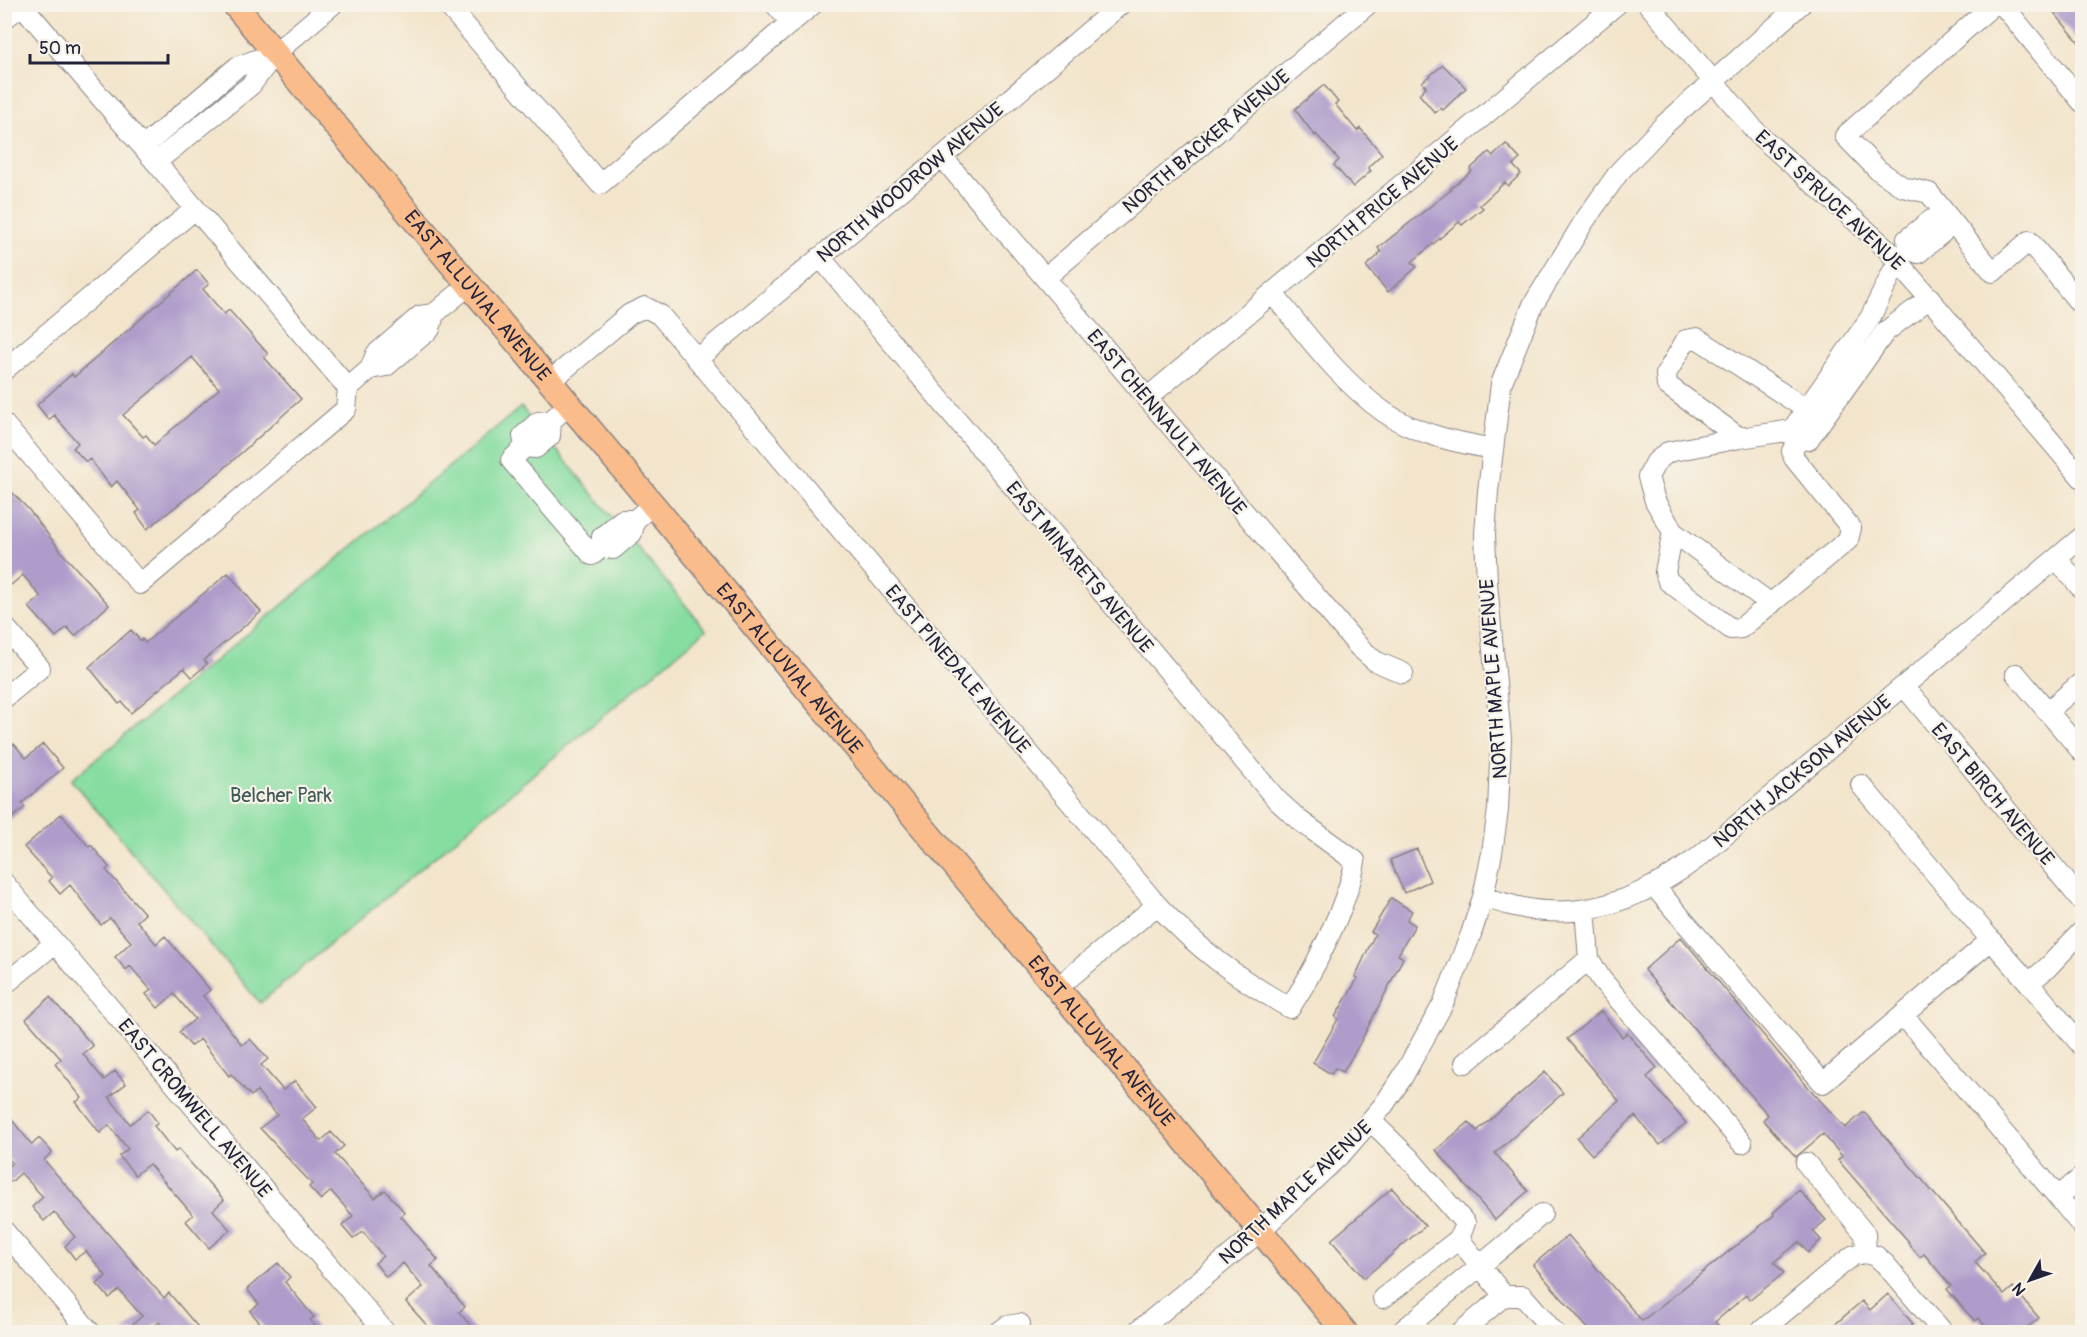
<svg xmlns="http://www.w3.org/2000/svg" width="2087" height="1337" font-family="Pangolin,sans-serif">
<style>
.green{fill:#86dda0;stroke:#54806e;stroke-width:1.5}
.building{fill:#ae9ccb;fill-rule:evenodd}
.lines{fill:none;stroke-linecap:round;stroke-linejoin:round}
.minor-casing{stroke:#8a8484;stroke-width:22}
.major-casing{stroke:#8a8484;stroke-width:27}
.minor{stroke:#fff;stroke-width:20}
.major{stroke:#fabc8b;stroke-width:24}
.labels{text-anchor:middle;stroke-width:4.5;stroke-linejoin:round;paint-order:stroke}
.street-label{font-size:20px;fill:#22223b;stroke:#f7f3e8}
.park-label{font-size:20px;fill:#405a59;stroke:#f7f3e8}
</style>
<rect width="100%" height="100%" fill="#f7f3e8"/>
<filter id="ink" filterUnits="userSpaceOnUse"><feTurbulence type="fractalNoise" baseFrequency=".0167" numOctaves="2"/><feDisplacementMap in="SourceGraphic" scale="12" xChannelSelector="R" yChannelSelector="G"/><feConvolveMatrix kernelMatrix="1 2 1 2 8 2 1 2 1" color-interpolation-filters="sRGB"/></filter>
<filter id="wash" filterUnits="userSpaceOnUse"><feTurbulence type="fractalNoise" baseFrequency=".008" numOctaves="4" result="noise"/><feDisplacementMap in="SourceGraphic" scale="24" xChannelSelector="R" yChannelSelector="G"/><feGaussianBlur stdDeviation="1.35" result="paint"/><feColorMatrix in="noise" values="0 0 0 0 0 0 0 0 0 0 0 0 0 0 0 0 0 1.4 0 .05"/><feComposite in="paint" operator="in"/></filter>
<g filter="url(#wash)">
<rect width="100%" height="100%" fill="#f3e5cc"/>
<path class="green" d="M521,407L706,630L260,1003L71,780Z"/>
<g id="blocks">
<path class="building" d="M2047,4H2082V46Z
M1443,65L1466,88L1443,110L1441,108L1435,113L1419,94L1426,87L1422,82Z
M1324,85L1338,102L1335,104L1357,131L1360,128L1382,154L1370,165L1368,168L1371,171L1353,187L1334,165L1339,160L1316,134L1315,136L1295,109Z
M1506,144L1520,159L1513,165L1521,174L1508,186L1505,182L1480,205L1483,208L1462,225L1459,222L1412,262L1417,267L1388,292L1366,266L1379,255L1378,254L1381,252L1378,248L1451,190L1450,189L1472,171L1470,169L1489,152L1493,156Z
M197,270L209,284L203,289L224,314L229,310L268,354L264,357L301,399L220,472L147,529L136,513L140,510L117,481L111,487L90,459L86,462L73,448L78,443L54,415L49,420L37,405L72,374L74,377ZM192,357L219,389L154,445L146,435L143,437L123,415Z
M4,484L29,510L64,555L109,605L75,636L67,627L56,637L29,607L41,597L23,575L11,585L4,577Z
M228,573L261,612L204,660L207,664L192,677L184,668L131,713L122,702L119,704L89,667L131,630L140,640L142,639L145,643Z
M14,744L26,758L43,744L63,768L22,803L25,807L11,819L4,811V752Z
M61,814L89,847L91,845L109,867L106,870L145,914L137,921L156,944L165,936L210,990L203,996L242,1045L250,1039L268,1059L261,1065L283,1090L295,1081L317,1107L302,1119L321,1141L331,1132L344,1146L335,1154L375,1198L385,1190L405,1213L401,1216L438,1260L431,1266L465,1307L459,1312L476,1332H433L406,1302L423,1287L403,1263L386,1277L375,1263L383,1256L363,1232L353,1239L342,1226L353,1216L331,1191L321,1200L309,1187L312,1184L260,1128L277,1115L257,1091L251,1096L231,1074L229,1076L200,1039L191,1046L179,1032L195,1019L174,994L158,1008L146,994L151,990L130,966L126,970L115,957L131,942L110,918L101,925L70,885L60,894L49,881L52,878L24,847Z
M1417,849L1430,881L1404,893L1390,860Z
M1391,898L1412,911L1407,920L1415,925L1398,955L1403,958L1359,1045L1343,1072L1335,1068L1331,1074L1313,1063L1338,1019L1335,1017L1358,978L1355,977L1375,934L1371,932Z
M1681,937L1792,1069L1845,1128L1864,1112L1985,1253L1975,1262L2004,1295L2013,1287L2039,1318L2021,1332H2001L1996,1326L1990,1331L1978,1318L1975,1321L1963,1308L1947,1289L1951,1286L1924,1254L1920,1257L1908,1243L1909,1242L1838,1160L1842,1156L1823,1134L1796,1157L1763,1120L1768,1115L1644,970Z
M50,997L93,1046L83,1054L104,1080L115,1071L126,1084L109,1097L130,1124L148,1110L158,1123L154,1126L175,1152L178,1149L224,1200L213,1210L230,1230L209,1248L186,1221L193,1215L149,1164L135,1175L119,1156L128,1149L109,1125L100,1133L76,1102L82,1098L55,1064L61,1059L26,1019Z
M1601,1011L1622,1037L1627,1033L1657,1068L1647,1077L1686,1123L1660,1145L1635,1116L1592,1155L1577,1138L1619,1101L1567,1039Z
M1545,1072L1563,1093L1495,1153L1528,1191L1495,1220L1436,1150L1469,1122L1477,1131Z
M4,1110L32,1145L39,1138L52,1152L44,1160L164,1298L169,1293L197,1326L190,1332H168L159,1322L147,1332H124L142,1316L119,1290L109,1298L97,1284L106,1276L86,1251L75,1259L65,1246L75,1237L54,1212L44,1221L32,1207L43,1197L21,1173L11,1182L4,1175V1170L12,1163L4,1154Z
M1392,1188L1425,1226L1364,1278L1331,1240Z
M1799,1190L1826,1220L1813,1231L1821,1240L1808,1253L1799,1242L1774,1262L1784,1273L1750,1300L1746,1295L1715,1322L1724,1332H1591L1533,1265L1568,1235L1642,1321L1774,1215L1773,1213Z
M278,1263L290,1277L285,1282L314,1317L310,1320L320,1332H268L250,1311L259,1304L247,1289Z
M1888,1294L1913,1324L1904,1332H1826L1862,1301L1870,1310Z"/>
</g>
</g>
<g filter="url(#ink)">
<use href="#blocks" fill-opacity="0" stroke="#8a8484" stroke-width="1.5"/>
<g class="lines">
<g class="minor-casing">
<path id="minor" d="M447,4L600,184L813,4
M775,4L791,23
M1648,4L1758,134L1887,249L2082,478
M1994,4L1845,136L1878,170L1903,187L1929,193L1993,272L2029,241L2082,306
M2002,4L2082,102
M4,19L22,5L348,388L346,409L140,584L4,424
M143,147L237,67L275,53
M942,157L1359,647L1375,661L1403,673
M156,162L251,85L275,53L333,4
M1908,249L1918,253L1942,233L1941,223
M1045,278L1368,4
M1273,294C1307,335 1340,381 1384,412C1415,434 1456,442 1493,449
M1930,298L1885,332L1808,440L1799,438L1792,430L1870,318L1898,261L1908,249L1907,239L1931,220L1941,223
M697,359L942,157L1121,4
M370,369L386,366L430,329L434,314
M4,370L195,209
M549,382L630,314L645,307L660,315L1157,905C1200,951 1236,977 1290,1008C1310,977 1326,945 1340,911C1346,894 1353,879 1355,861L1299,820L1277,800L820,257
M348,388L370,369L376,354L420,316L434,314L469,285
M1147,398L1617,4
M551,421L550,436L536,448L525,447L523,436L538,422L551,421L568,405
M1792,430L1740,438L1667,385L1666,374L1686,340L1697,338L1806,409
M1740,438L1668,452L1656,462L1648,477L1655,501L1673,532L1665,572L1668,581L1731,629L1741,628L1848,540L1851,528L1794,458L1792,451L1799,438
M525,447L511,460L592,555L602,547
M635,520H622L602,537V547L613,549L632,533L635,520L652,505
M1673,532L1771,604
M2057,559L2082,589
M4,626L40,668L4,698
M2016,674L2082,752
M1904,686L2082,901
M2048,711L2082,682
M1861,785L1991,940
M4,883L385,1332
M1654,886L1823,1083L1991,940L2029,983L2048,967L2082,931
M1483,897C1503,903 1524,910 1546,911C1602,915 1655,890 1699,857L2082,537
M1589,959L1601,979L1742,1143
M2029,983L2082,1046
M4,985L55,943
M1058,987L1157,905
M1903,1015L2058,1197
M1465,1063L1589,959L1585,909
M1371,1121L1409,1158L1465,1223L1459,1239L1383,1298
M1806,1163L1865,1234L1866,1253
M2082,1177L2058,1197L2082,1226
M4,1231L90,1332
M1459,1239L1504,1296H1523L1554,1332
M1866,1253L1876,1256L1885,1264L1943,1332
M999,1332L1007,1326L1020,1324
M1137,1332L1260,1231L1344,1151L1383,1106L1402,1078L1443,1004L1471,934L1483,897L1492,853L1498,810L1501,739L1487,583L1485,534L1488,491L1501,384L1533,305L1585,220L1619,172L1664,125L1801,4
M1401,1332L1542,1214
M1461,1332L1504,1296
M1760,1332L1842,1264L1854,1255L1866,1253"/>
</g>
<g class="major-casing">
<g id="major">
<path id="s1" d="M234,4L1345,1332"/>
</g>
</g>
<use href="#minor" class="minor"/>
<use href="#major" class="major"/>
</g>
</g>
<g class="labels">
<g class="street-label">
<text transform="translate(1206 141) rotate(-40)" y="7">NORTH BACKER AVENUE</text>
<text transform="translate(910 182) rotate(-40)" y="7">NORTH WOODROW AVENUE</text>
<text transform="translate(1830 200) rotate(43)" y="7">EAST SPRUCE AVENUE</text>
<text transform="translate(1382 202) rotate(-40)" y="7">NORTH PRICE AVENUE</text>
<text dy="7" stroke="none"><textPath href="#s1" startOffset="380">EAST ALLUVIAL AVENUE</textPath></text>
<text transform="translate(1167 422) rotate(50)" y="7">EAST CHENNAULT AVENUE</text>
<text transform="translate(1080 567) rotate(50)" y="7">EAST MINARETS AVENUE</text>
<text dy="7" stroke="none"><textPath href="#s1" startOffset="866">EAST ALLUVIAL AVENUE</textPath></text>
<text transform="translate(958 669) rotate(50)" y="7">EAST PINEDALE AVENUE</text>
<text transform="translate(1493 679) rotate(-94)" y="7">NORTH MAPLE AVENUE</text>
<text transform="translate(1802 771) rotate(-40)" y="7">NORTH JACKSON AVENUE</text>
<text transform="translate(1993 794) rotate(50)" y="7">EAST BIRCH AVENUE</text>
<text dy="7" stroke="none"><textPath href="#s1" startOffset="1352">EAST ALLUVIAL AVENUE</textPath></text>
<text transform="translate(195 1108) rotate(50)" y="7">EAST CROMWELL AVENUE</text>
<text transform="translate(1295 1192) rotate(-43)" y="7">NORTH MAPLE AVENUE</text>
</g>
<g class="park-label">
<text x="281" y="802">Belcher Park</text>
</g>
</g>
<rect width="2087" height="1337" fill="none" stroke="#f7f3e8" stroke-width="24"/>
<g transform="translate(2030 1280) rotate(230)" stroke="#f7f3e8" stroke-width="4.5" paint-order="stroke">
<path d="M0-4.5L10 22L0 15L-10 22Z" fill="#22223b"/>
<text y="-9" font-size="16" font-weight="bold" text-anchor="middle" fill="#22223b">N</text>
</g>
<path d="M30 54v9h138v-9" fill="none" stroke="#22223b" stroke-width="3"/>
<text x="39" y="54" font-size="18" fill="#22223b" stroke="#f7f3e8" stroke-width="4.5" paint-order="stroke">50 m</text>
</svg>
